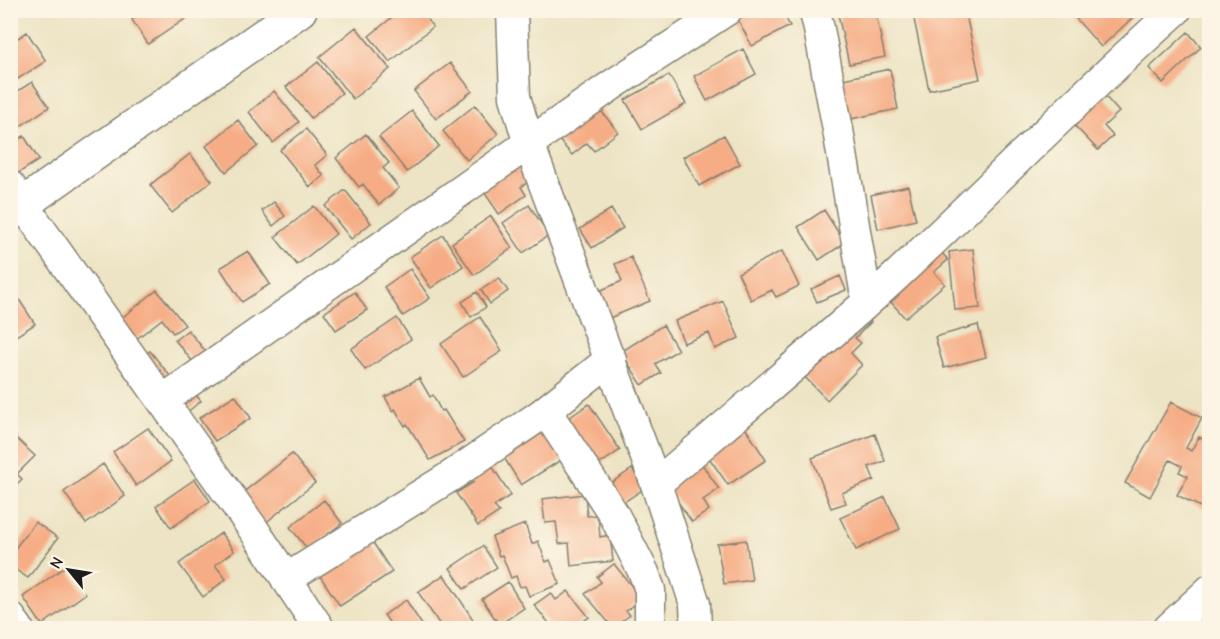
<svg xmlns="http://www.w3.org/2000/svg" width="1220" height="639" font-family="'Comic Neue',sans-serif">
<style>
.building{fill:#f6ad86}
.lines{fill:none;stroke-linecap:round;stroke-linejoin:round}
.minor-casing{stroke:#848070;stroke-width:33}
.tertiary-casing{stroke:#848070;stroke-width:36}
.minor{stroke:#fff;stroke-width:30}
.tertiary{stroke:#fff;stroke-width:33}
</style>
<rect width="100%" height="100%" fill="#fcf5e5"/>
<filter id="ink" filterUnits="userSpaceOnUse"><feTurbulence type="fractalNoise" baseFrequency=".0167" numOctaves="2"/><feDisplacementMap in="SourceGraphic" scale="12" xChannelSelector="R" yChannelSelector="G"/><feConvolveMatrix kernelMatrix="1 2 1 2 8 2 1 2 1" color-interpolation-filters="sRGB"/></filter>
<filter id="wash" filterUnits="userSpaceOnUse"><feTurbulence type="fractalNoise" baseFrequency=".008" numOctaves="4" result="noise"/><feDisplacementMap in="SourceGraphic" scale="24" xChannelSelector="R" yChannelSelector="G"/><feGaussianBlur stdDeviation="1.35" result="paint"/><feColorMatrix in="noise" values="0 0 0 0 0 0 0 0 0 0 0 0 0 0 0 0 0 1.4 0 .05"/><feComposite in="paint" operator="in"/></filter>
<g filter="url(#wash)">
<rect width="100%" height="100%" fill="#ede4c5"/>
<g id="blocks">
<path class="building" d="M145,10H188L191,15L148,44L132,20Z
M401,10H420L433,27L390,62L369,36Z
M745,10H781L790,26L752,46L736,16Z
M837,10H875L885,57L849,64Z
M912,10H965L980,79L929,90Z
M1071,10H1141L1101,47L1070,12Z
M356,27L390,69L353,99L319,57Z
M27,32L46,61L10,84V43Z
M1188,32L1201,47L1163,83L1149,68Z
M743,49L756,74L707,101L694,76Z
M318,62L342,93L311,118L286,87Z
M450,63L472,91L436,119L414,91Z
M890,69L898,109L846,120L838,80Z
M669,75L686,104L642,129L625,100Z
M32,82L49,107L10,133V96Z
M274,91L299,122L273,143L249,112Z
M1104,95L1119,112L1104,126L1113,136L1098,150L1073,124Z
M475,105L498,134L467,160L443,131Z
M598,107L618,132L594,151L587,143L572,155L559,140Z
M412,111L439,146L407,172L379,137Z
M238,120L258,146L226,172L206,146Z
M306,129L327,155L315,165L324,176L310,187L280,150Z
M366,134L389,163L383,168L399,188L379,205L363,184L359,187L336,158Z
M724,135L740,164L699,186L683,157Z
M24,136L39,160L14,176L10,170V145Z
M190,154L212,181L172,213L150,185Z
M523,161L534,178L521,187L526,195L499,214L482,189Z
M908,186L916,220L878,229L871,195Z
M345,190L371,223L351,239L325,206Z
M274,202L285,216L273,226L262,211Z
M529,205L549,235L523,253L503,223Z
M314,206L336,234L297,265L275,237Z
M611,209L623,228L592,248L580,229Z
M824,210L845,243L819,260L798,227Z
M491,216L512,248L474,275L452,243Z
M443,235L463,266L431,288L410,257Z
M936,246L948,260L934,272L945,284L905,318L883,293Z
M973,249L980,308L955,310L949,252Z
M248,251L270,284L242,302L220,268Z
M782,251L799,286L776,297L772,290L751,300L738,273Z
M631,257L650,301L607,319L595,293L622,281L615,264Z
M410,269L430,298L403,316L384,287Z
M840,276L846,290L817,302L811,289Z
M499,278L508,291L490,304L481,290Z
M13,290L35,324L10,340V292Z
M157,290L185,325L173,333L162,319L135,340L119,320Z
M355,292L367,310L336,330L324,313Z
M477,292L486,307L471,317L462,302Z
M723,301L739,338L715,349L709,333L684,343L675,321Z
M860,312L871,322L855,338L861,343L851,353L862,365L827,400L799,371Z
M480,317L502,351L463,377L441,344Z
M397,318L411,339L365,370L351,349Z
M663,325L678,350L655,364L661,373L642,385L621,352Z
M978,325L986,357L944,368L935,337Z
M188,330L211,358L198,368L175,340Z
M150,351L175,382L164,390L139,359Z
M419,378L430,397L433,395L441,411L444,410L464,442L430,460L407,424L405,426L395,409L393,411L385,397Z
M191,389L201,401L186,413L176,401Z
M235,395L251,418L215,441L199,418Z
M1171,402L1202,418L1186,448L1191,451L1199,437L1204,440L1210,431V512L1177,495L1188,476L1179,472L1182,466L1170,460L1150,497L1125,483Z
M589,404L620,450L594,468L563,422Z
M744,426L766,460L728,485L705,452Z
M148,428L171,461L136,486L113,452Z
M542,431L561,460L521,485L503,456Z
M875,434L885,461L869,467L874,480L842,493L846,503L831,508L812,458Z
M16,438L35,456L17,474L22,479L10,491V444Z
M292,454L315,483L264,524L241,494Z
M700,461L719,489L703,500L709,510L692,522L666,485Z
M490,463L511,495L494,506L499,512L478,526L456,493L474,482L470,476Z
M103,464L125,496L86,524L64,492Z
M632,469L645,488L618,506L605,487Z
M195,479L210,501L171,528L156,506Z
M585,494L587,516L598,515L600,537L610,535L613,561L571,566L569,543L559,544L556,522L545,523L542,499Z
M885,497L900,529L856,550L840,518Z
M324,500L342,523L308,550L290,527Z
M35,522L58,538L28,578L10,566V555Z
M525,524L532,544L538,541L546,562L550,560L560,584L529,596L525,586L520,587L516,576L511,578L502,555L499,556L492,537Z
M221,533L234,551L215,565L226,579L203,597L179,564Z
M370,538L392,572L340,606L318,573Z
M746,540L752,580L724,584L717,544Z
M483,546L497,567L464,589L450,568Z
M614,564L642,599L626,611L630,615L613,628L585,594L601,582L597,577Z
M66,566L85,594L42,625L23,597Z
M444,575L474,621L463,628H442L418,592Z
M508,582L524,608L499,625L482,599Z
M568,591L589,617L574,628H553L534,605L551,593L556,600Z
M406,600L424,628H393L384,615Z"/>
</g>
</g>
<g filter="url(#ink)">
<use href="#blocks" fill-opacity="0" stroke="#848070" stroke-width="1.5"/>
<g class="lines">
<g class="minor-casing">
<path id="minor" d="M512,10L515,97L529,144L656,484L695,604L696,628
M814,10L818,24L838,130L867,302
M10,186L254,530L319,628
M163,400L612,85L727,10
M546,411L613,513L644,573L650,590V628
M656,484C737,415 819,347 896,276C990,188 1080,96 1176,10
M286,579L451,476L539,416L611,359
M10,617L18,628
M1169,628L1210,590"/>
</g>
<g class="tertiary-casing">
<path id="tertiary" d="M10,213L300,10"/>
</g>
<use href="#minor" class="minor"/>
<use href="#tertiary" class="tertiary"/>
</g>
</g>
<rect width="1220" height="639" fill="none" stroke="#fcf5e5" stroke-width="36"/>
<g transform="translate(69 570) rotate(300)" stroke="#fcf5e5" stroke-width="4.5" paint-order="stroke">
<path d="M0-4.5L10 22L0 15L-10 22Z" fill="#1c1c1c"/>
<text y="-9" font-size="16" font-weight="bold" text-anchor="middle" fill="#1c1c1c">N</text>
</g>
</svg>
